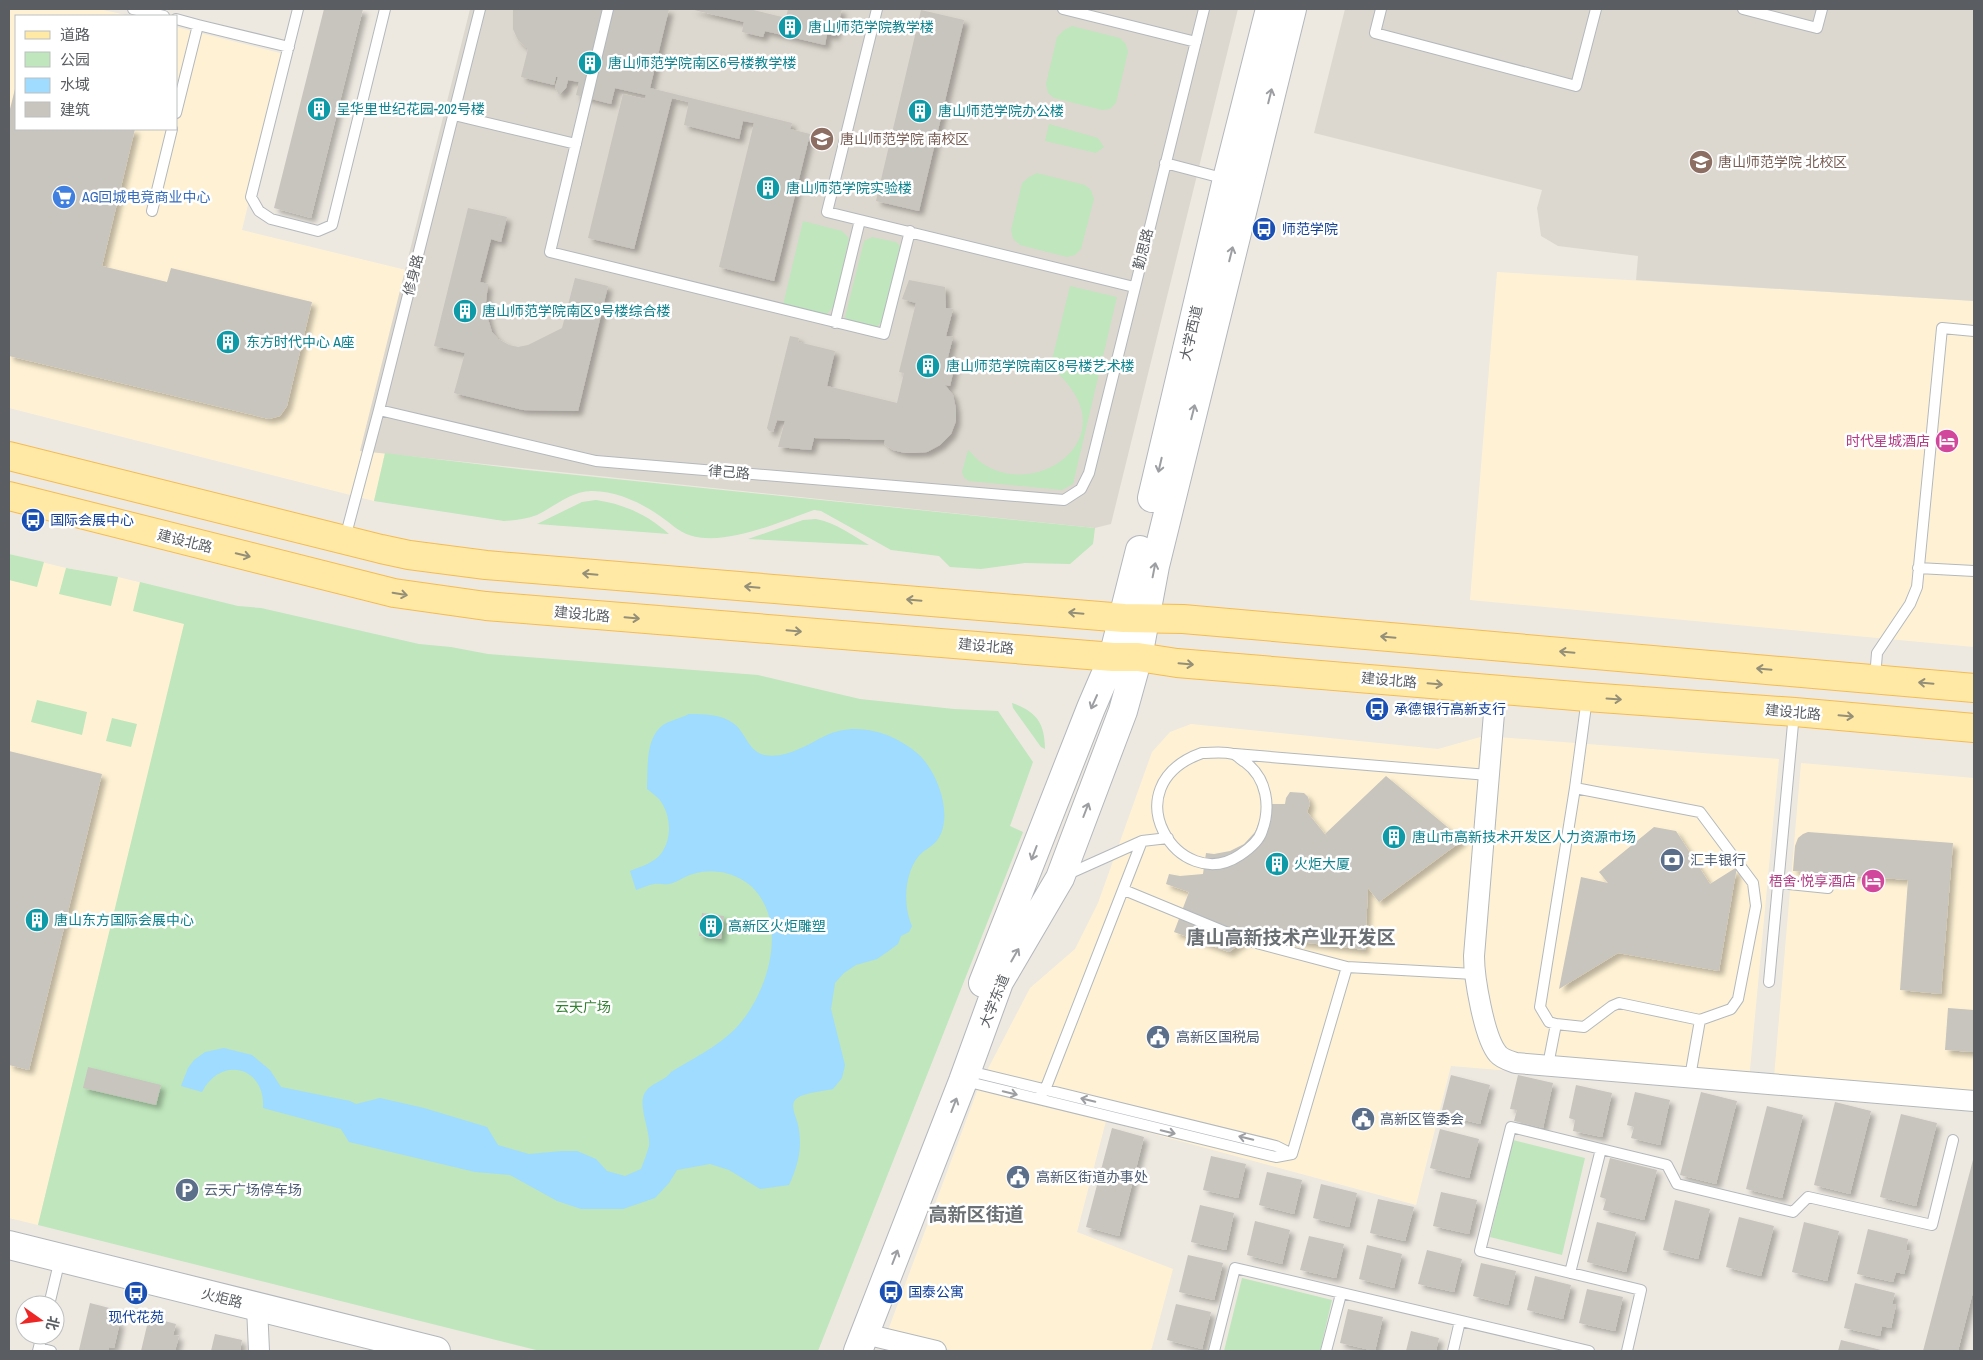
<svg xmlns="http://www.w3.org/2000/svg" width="1983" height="1360" font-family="'Archivo Narrow','Noto Sans SC',sans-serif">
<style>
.commercial{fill:#fff2d4}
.education{fill:#ddd8cf}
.green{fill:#bfe6bc}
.water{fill:#9fdcff}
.building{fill:#c8c4be;filter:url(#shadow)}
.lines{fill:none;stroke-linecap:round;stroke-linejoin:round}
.lane-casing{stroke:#b4b8bc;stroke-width:12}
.street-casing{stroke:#b4b8bc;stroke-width:22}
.secondary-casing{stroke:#b3b7bc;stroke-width:30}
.primary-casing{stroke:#f5bb52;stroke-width:30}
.lane{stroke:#fff;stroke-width:10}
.street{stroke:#fff;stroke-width:20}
.secondary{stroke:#fff;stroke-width:28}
.primary{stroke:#ffe9a4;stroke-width:28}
.oneway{stroke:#9c9ea1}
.oneway2{stroke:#948f79}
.labels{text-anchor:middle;stroke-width:5;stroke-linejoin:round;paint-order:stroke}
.culture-label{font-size:14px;fill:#0d838f;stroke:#fff;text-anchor:start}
.education-label{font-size:14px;fill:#785e54;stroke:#fff;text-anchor:start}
.shop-label{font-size:14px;fill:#366cbe;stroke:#fff;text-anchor:start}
.transit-label{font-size:14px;fill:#164399;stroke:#fff;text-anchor:start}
.street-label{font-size:14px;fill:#5a5e62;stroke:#fff}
.hotel-label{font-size:14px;fill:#b23c85;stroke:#fff;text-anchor:end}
.service-label{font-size:14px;fill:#4e5e75;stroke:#fff;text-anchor:start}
.park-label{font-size:14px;fill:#338231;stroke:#fff}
.district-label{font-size:19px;font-weight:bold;fill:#6a7074;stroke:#fff}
</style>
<defs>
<filter id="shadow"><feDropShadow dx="4.5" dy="4.5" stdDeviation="2.5" flood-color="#0004"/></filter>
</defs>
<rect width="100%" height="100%" fill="#ede9e1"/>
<path class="commercial" d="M9,9H99L130,16H16V129H176V27L284,54L242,230L406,270L360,451L385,453L374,501L9,408Z
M1497,272L1974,301V647L1470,600Z
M9,554L66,568L118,577L192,595L38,1225L9,1218Z
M1191,724L1438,749L1484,736L1779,759L1748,1091L1451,1066L1416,1205L1106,1121L1077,1232L1173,1269L1151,1351H954L887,1333L979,1086L1030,988L1075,949L1098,903L1152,752L1170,732Z
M1801,763L1974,778V1094L1774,1077Z"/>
<path class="education" d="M470,9H1238L1111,524L1095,528L360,451Z
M1345,9H1974V301L1636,280L1638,256L1558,246L1541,236L1537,208L1542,190L1314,133Z"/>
<path class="green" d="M1072,26L1120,38L1126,44L1128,52L1116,103L1110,109L1102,110L1054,98L1048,93L1046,84L1057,37L1064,30Z
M1049,124L1098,138L1104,147L1096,153L1045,141Z
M1037,173L1085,185L1091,190L1094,199L1081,249L1075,255L1067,257L1020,245L1013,239L1011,230L1022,183L1029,177Z
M803,221L842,231L849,238L834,306L826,315L783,305Z
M872,237L896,242L900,246L881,323L876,327L849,321L845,317L864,241Z
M1070,286L1117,297L1073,484L1062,490L969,481L964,478L962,472L968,450C973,454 977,460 982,463C1032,498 1112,447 1072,390C1065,380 1060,374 1050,368Z
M385,453L527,470L1095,528L1093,544L1070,564L1025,563L981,569L950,567L939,556L891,550L821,511L814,510C779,522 725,547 689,535C679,532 669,522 660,516C642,503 616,491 593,491C573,490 555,506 537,515C527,519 516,520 504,521L374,501Z
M596,500C624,504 648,515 669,534L537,524L582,502Z
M816,519C836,523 852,535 869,545L748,539L803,520Z
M9,554L44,562L37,587L9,580Z
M66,568L118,577L111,606L59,594Z
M140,582L238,606L261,608L419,644L451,647L488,654L758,675L860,699L954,709L998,711L1033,762L1010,826L1023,832L818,1351H540L38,1225L184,624L133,611Z
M37,700L87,712L82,735L31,722Z
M1012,703C1036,711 1045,723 1045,749L1041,747L1013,708Z
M112,718L137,724L131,747L106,741Z
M1513,1140L1585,1158L1562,1255L1490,1237Z
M1242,1278L1332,1300L1320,1351H1224Z"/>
<path class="water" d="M689,714C704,714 720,714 733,723C745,731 748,751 764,755C787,759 806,745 825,736C855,721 892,732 917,753C937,770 954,815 938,839C933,847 923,850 918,857C904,875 903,906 912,926L909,932L901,936L898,944L890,950L877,959L856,965L844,973L835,983L831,1009L845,1065L842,1078L833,1089C824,1091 802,1093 796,1099C789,1105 797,1118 798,1125C803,1148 798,1165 789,1185L760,1189L729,1170L710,1164L677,1170L669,1183L655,1198L623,1209H581L557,1201L510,1175L475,1172L349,1142L341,1129L263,1108C266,1067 221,1055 202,1092L181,1086L188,1068L194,1060L205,1052L224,1048L252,1055L270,1070L281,1087L350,1101L356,1104L380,1098L424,1108L487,1127L498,1145L529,1154L562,1151H577L596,1159L607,1171L625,1176L641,1169C644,1161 647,1153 649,1146C651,1131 636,1103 646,1091C653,1082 665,1081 671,1072C695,1057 724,1044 742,1021C770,986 788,921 751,886C743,879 730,873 720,872C706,870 695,872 683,878C679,880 674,883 669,884C665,885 659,883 654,884C648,885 642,888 636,890L630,871C640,867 650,864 658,857C673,842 672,815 659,799C655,795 651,792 647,789C648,769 645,738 663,725C671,720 681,718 689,714Z"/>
<path class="building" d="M324,9H363L311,218L274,208Z
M513,9H669L650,88L792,123L790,129L810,134L774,281L719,267L754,123L743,121L739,139L684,125L689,102L672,98L634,249L588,238L623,94L645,99L646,95L615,88L611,104L576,95L579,82L568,80L566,88L559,95L555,87L558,77H556L554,85L521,77L528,49L518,40L513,29Z
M690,9H749L786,18L788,9H842L835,36L827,34L825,45L765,31L763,37L742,32L744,22Z
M921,10L964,20L919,211L876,201Z
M16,85V129H135L102,266L167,282L171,268L312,302L287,406L280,416L269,419L9,356V113Z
M468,208L507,217L501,242L491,239L480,282L488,284L486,302L488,319L492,332L498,339L509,345L518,347L528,345L562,328L575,278L608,286L578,411L523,410L454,393L465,353L434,346Z
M909,280L945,287L946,308L953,309L946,336L953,337L948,357L956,360L950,386L945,385L953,395L956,409V421L951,434L940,445L927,452L916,453H905L893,450L884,444L885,440L814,438L811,450L778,447L785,421L777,420L773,432L769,431L767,428L790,336L799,338L798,342L835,351L827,386L897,403L904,373L899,372L916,303L902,299Z
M9,751L102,774L29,1070L9,1065Z
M1386,776L1463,840L1379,902L1368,888L1365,950L1251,936L1229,952L1174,932L1189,892L1166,884L1169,874L1180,876L1203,874L1206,853L1214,854L1230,851L1244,844L1255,832L1261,817L1263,804H1285L1286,798L1290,792L1304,793L1308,797L1310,804L1307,812L1332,843L1325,834Z
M1654,827L1676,831L1710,884L1737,867L1719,971L1618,953L1559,989L1581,877L1608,883L1599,872Z
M1808,832L1953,843L1941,994L1900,990L1908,880L1793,871L1795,846L1798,838L1803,834Z
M702,913L724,916L721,939L699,936Z
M1948,1008L1974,1010V1052L1945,1050Z
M88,1067L161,1085L156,1105L83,1088Z
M1451,1075L1490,1085L1480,1124L1441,1114Z
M1518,1075L1553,1083L1543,1128L1514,1121L1517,1110L1510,1109Z
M1576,1085L1612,1093L1602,1137L1573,1131L1575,1120L1569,1118Z
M1635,1092L1670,1100L1660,1145L1631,1138L1634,1127L1627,1125Z
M1701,1092L1737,1101L1716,1184L1680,1175Z
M1835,1102L1871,1111L1850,1194L1814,1185Z
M1767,1106L1803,1115L1782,1198L1746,1189Z
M1901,1114L1937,1123L1916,1206L1880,1197Z
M1112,1128L1144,1137L1119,1236L1086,1227Z
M1440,1129L1479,1139L1469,1178L1430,1168Z
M1211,1156L1246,1164L1238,1198L1203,1190Z
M1974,1156V1288L1958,1351H1923Z
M1610,1158L1657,1170L1644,1220L1603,1210L1606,1199L1600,1197Z
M1267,1172L1302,1180L1294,1214L1259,1205Z
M1321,1184L1357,1193L1349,1227L1313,1218Z
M1441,1192L1477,1200L1469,1234L1433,1226Z
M1378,1199L1414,1207L1405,1241L1370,1233Z
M1675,1200L1710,1209L1698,1259L1663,1250Z
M1200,1205L1234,1213L1226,1250L1191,1242Z
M1739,1217L1774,1226L1761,1276L1726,1267Z
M1255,1221L1290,1230L1282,1264L1247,1255Z
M1597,1222L1636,1232L1626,1272L1587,1262Z
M1804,1222L1839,1231L1827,1281L1792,1272Z
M1868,1229L1908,1239L1906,1250L1910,1251L1904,1274L1896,1272L1893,1282L1857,1274Z
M1309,1236L1344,1244L1336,1278L1300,1270Z
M1367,1245L1402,1254L1394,1288L1359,1279Z
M1427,1250L1462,1259L1454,1292L1418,1284Z
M1188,1255L1223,1263L1214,1300L1179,1292Z
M1481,1263L1516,1271L1508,1305L1473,1296Z
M1535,1276L1571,1285L1563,1319L1527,1310Z
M1855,1283L1895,1293L1892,1304L1896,1305L1891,1328L1882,1326L1880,1336L1844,1328Z
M1587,1289L1623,1297L1615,1331L1579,1323Z
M90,1303L117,1310L115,1321L120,1322L114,1348L109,1347L108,1351L79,1350Z
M1176,1304L1211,1312L1202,1349L1167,1340Z
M1348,1309L1383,1317L1375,1351L1340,1343Z
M149,1317L176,1324L173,1335L179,1336L175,1351H141Z
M1411,1331L1439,1338L1436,1351H1406Z
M215,1334L242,1340L240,1351H211Z
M1841,1340L1881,1350L1880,1351H1838Z"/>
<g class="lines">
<g class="lane-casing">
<path id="lane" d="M133,9L164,16
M298,9L251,197L259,211L271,219L318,231L332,225L385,9
M608,9L550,252L884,334L910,231
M877,9L827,212L1134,287
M1063,9L1196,42
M1381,9L1375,33L1576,86L1596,9
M1743,9L1817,28L1822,9
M176,19L198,25L176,113
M198,25L289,47
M454,115L576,144
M1165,163L1226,179
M152,211L172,129
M835,323L860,220
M379,410L596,461L1064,500L1081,489L1089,473L1204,9
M345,538L379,410L480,9
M1918,568L1974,571
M1875,678L1877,653L1910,604L1917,587L1942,328L1974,331
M1202,753C1212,753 1223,751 1233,754C1237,755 1241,760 1245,762C1267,778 1271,807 1262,831C1259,841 1249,849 1240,855C1179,896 1110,786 1202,753Z
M1235,754L1488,775
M1575,788L1540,1007L1549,1022L1556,1024L1584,1027L1612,1006L1619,1003L1700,1020L1731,1009L1738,999L1756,906L1753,883L1700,812L1575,788L1587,698
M1066,875L1142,841L1168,838
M1779,883L1828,888
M1124,890L1245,940L1347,967L1474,974
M1769,982L1794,713
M1548,1065L1556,1024
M969,1071L1276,1146L1292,1154
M1690,1077L1700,1020
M965,1081L1276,1157L1292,1154
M1041,1095L1045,1090L1142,841
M1601,1149L1667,1165L1677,1184L1793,1212L1808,1197L1932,1225L1953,1140
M1292,1154L1347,967
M1570,1273L1601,1149L1511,1127L1480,1251L1641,1290L1627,1351
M49,1305L60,1259
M39,1348L51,1351
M38,1351L42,1335
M1214,1351L1235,1268L1589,1351
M1326,1351L1341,1294
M1453,1351L1460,1321"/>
</g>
<g class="street-casing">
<path id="street" d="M1496,689L1474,956C1474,977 1484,1038 1498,1054C1502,1059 1510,1061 1516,1063L1974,1101
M257,1307L259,1351
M865,1334L936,1351"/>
</g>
<g class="secondary-casing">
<path id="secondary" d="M1152,498L1227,179L1270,9
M983,983L1091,708L1113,657L1140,550
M9,1245L436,1351
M858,1351L963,1081L999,982L1060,878L1123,711L1138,657L1155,566L1292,9"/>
</g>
<g class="primary-casing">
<path id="primary" d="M9,456L381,549L409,555L486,565L1124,618L1183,619L1974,688
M9,496L394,593L486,606L1113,657H1138L1177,663L1587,697L1795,712L1974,728"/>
</g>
<use href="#lane" class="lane"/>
<use href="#street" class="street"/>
<use href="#secondary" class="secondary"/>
<use href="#primary" class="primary"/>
</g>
<defs><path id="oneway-shaft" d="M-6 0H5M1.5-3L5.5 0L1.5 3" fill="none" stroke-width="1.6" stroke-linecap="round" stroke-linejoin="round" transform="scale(1.25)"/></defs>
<g class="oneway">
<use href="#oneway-shaft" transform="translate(1270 96) rotate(-76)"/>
<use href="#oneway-shaft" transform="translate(1231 254) rotate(-76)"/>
<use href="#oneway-shaft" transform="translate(1193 412) rotate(-76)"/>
<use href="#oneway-shaft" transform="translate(1160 465) rotate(103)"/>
<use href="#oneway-shaft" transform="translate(1154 570) rotate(-79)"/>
<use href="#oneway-shaft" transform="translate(1094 702) rotate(114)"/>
<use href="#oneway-shaft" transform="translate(1086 810) rotate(-69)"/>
<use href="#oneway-shaft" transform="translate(1034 853) rotate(111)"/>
<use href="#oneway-shaft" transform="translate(1015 955) rotate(-60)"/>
<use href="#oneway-shaft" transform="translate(1010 1093) rotate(14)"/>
<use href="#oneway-shaft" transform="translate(1088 1100) rotate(-167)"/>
<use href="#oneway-shaft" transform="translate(954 1105) rotate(-69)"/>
<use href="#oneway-shaft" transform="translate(1168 1132) rotate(13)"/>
<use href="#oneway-shaft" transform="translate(1246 1138) rotate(-166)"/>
<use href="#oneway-shaft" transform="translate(895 1257) rotate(-69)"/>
</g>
<g class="oneway2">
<use href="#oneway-shaft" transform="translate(243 555) rotate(14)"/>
<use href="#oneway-shaft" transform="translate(590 574) rotate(-175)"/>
<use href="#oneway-shaft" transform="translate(752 587) rotate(-175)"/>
<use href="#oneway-shaft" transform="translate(400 594) rotate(10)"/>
<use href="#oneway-shaft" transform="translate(914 600) rotate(-175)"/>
<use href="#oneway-shaft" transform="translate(1076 613) rotate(-175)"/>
<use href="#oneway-shaft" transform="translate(632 618) rotate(5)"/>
<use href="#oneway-shaft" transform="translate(794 631) rotate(5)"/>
<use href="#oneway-shaft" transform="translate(1388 637) rotate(-175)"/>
<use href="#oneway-shaft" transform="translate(1567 652) rotate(-175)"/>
<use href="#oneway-shaft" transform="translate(1186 664) rotate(5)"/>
<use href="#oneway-shaft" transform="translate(1764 669) rotate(-175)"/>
<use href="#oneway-shaft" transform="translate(1926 683) rotate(-175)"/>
<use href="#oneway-shaft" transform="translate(1435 684) rotate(5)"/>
<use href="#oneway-shaft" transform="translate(1614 699) rotate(4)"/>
<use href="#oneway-shaft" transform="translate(1846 716) rotate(5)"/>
</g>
<defs>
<g id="building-disc" transform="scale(1.25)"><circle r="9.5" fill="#0f9aa8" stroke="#fff"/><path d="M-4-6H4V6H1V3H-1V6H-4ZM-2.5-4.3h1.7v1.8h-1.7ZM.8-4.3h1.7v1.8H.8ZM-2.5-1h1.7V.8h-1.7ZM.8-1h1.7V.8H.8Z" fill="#fff"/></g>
<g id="university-disc" transform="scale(1.25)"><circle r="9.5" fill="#8d6e63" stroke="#fff"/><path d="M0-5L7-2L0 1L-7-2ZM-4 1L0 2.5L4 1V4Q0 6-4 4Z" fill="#fff"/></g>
<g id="supermarket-disc" transform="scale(1.25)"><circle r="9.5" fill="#3f7fe0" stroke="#fff"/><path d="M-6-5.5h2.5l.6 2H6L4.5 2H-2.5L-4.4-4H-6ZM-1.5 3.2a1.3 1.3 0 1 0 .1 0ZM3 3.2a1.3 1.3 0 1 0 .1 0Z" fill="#fff"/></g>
<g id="bus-disc" transform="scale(1.25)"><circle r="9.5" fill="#1a4fb4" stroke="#fff"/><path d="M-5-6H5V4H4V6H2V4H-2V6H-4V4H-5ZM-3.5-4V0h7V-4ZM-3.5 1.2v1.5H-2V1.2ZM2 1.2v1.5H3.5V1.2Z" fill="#fff"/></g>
<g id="hotel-disc" transform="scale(1.25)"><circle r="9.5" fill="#d1479c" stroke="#fff"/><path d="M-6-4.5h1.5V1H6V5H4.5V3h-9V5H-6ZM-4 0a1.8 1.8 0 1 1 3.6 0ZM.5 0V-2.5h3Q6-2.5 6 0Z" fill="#fff"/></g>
<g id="bank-disc" transform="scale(1.25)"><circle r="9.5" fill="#5c6f8a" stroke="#fff"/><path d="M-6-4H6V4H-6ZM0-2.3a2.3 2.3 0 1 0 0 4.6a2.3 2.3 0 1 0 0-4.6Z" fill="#fff"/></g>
<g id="civic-disc" transform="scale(1.25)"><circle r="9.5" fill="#5c6f8a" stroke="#fff"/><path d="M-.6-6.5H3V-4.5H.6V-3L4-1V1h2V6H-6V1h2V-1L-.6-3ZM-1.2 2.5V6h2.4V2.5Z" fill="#fff"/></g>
<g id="parking-disc" transform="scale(1.25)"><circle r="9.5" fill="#5c6f8a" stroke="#fff"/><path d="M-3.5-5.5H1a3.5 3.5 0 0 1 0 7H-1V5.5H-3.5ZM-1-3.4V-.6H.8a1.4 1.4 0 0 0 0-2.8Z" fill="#fff"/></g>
</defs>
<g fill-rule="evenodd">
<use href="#building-disc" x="790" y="27"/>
<use href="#building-disc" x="590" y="63"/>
<use href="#building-disc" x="319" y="109"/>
<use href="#building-disc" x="920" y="111"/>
<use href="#university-disc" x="822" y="139"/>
<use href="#university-disc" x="1701" y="162"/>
<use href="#building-disc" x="768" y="188"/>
<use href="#supermarket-disc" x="64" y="197"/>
<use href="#bus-disc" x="1264" y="229"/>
<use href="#building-disc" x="465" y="311"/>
<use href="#building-disc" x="228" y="342"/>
<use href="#building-disc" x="928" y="366"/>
<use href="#hotel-disc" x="1947" y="441"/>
<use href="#bus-disc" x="33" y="520"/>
<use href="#bus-disc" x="1377" y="709"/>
<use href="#building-disc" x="1394" y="837"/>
<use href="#bank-disc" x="1672" y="860"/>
<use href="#building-disc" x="1277" y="864"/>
<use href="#hotel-disc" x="1873" y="881"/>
<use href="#building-disc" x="37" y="920"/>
<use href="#building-disc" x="711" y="926"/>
<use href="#civic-disc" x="1158" y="1037"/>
<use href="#civic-disc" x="1363" y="1119"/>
<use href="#civic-disc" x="1018" y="1177"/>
<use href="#parking-disc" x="187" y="1190"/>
<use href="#bus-disc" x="891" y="1292"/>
<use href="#bus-disc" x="136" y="1293"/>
</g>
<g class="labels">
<g class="culture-label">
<text x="808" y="32">唐山师范学院教学楼</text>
<text x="608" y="68">唐山师范学院南区6号楼教学楼</text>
<text x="336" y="114">呈华里世纪花园-202号楼</text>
<text x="938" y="116">唐山师范学院办公楼</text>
<text x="786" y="193">唐山师范学院实验楼</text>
<text x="482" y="316">唐山师范学院南区9号楼综合楼</text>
<text x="246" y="347">东方时代中心 A座</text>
<text x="946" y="371">唐山师范学院南区8号楼艺术楼</text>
<text x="1412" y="842">唐山市高新技术开发区人力资源市场</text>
<text x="1294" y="869">火炬大厦</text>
<text x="54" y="925">唐山东方国际会展中心</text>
<text x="728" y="931">高新区火炬雕塑</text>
</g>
<g class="education-label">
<text x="840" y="144">唐山师范学院 南校区</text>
<text x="1718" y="167">唐山师范学院 北校区</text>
</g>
<g class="shop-label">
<text x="82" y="202">AG回城电竞商业中心</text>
</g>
<g class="transit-label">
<text x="1282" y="234">师范学院</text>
<text x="50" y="525">国际会展中心</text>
<text x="1394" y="714">承德银行高新支行</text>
<text x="908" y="1297">国泰公寓</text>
<text x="136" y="1322" text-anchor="middle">现代花苑</text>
</g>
<g class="street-label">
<text transform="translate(1143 249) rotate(-76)" y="5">勤思路</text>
<text transform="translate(413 275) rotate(-76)" y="5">修身路</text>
<text transform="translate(1191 333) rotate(-77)" y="5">大学西道</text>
<text transform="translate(729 472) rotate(5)" y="5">律己路</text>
<text transform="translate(185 541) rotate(14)" y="5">建设北路</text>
<text transform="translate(582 614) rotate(5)" y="5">建设北路</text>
<text transform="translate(986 646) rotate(5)" y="5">建设北路</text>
<text transform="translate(1389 680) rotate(5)" y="5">建设北路</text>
<text transform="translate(1793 712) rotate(5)" y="5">建设北路</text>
<text transform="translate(994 1001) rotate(-68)" y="5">大学东道</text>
<text transform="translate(222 1298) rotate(14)" y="5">火炬路</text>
</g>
<g class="hotel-label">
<text x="1930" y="446">时代星城酒店</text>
<text x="1856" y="886">梧舍·悦享酒店</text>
</g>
<g class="service-label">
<text x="1690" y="865">汇丰银行</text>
<text x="1176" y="1042">高新区国税局</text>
<text x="1380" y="1124">高新区管委会</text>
<text x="1036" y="1182">高新区街道办事处</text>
<text x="204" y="1195">云天广场停车场</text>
</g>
<g class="park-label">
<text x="583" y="1012">云天广场</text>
</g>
<g class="district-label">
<text x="1291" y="944">唐山高新技术产业开发区</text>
<text x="976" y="1221">高新区街道</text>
</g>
</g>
<rect width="1983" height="1360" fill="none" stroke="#5a5e62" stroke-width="20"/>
<rect x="15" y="15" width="162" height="115" fill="#ffffff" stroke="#bdbfc0"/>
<rect x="25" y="31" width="25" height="8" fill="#ffe9a4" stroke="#bdbfc0"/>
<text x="60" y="40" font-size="15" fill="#5a5e62">道路</text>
<rect x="25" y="52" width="25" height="15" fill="#bfe6bc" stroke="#bdbfc0"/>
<text x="60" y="65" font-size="15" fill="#5a5e62">公园</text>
<rect x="25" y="78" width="25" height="15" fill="#9fdcff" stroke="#bdbfc0"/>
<text x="60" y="90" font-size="15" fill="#5a5e62">水域</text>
<rect x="25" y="102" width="25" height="15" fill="#c8c4be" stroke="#bdbfc0"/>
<text x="60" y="115" font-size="15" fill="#5a5e62">建筑</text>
<g transform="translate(40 1320) rotate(104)"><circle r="24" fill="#ffffff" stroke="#bdbfc0"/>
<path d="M0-4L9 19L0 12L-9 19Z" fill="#ed2726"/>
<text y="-8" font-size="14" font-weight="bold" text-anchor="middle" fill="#5a5e62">北</text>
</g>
</svg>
